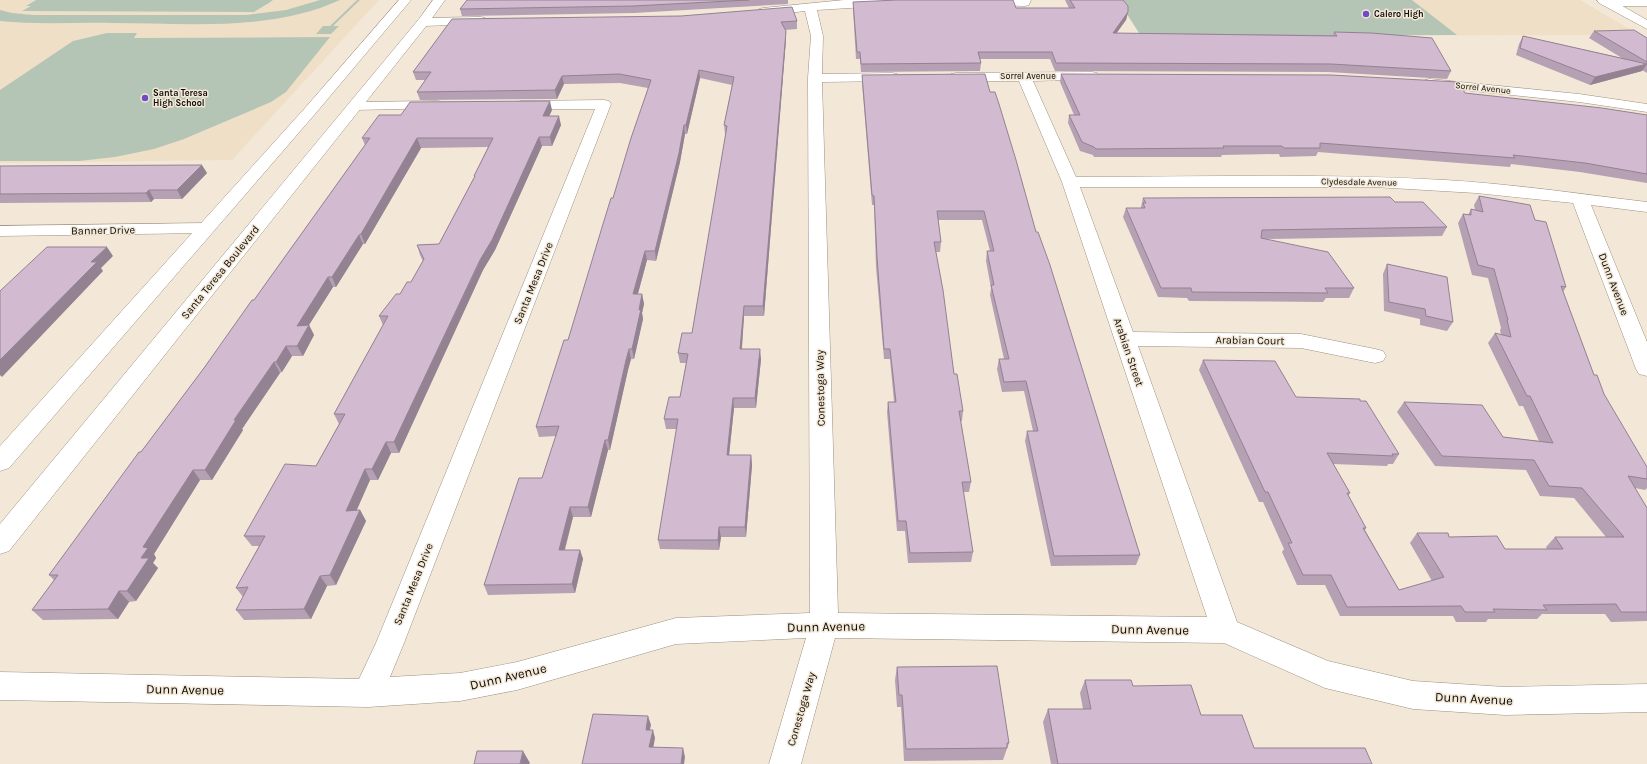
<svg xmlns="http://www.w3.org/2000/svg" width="1647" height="764" font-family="Karla,sans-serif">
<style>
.built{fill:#efdfc7}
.green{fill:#b5c5b5}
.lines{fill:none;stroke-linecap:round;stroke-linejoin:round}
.minor-casing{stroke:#9b9080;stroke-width:1}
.tertiary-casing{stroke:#9b9080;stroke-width:1}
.secondary-casing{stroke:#9b9080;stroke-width:1}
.minor{fill:#fff;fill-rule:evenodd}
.tertiary{fill:#fff;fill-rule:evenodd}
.secondary{fill:#fff;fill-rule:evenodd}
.wall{fill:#b5a0b4}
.shaded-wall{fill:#938292}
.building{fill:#d2bad1;stroke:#938292}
.poi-dot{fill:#6f4cc5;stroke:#f3e8d7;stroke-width:1.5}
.labels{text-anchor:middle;stroke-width:3;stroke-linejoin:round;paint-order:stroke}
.far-poi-label{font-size:9px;font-weight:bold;fill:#0e0b06;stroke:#f3e8d7;text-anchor:start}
.far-street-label{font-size:9px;fill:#0e0b06;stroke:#f3e8d7}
.street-label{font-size:11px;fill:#0e0b06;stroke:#f3e8d7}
.near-street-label{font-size:13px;fill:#0e0b06;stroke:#f3e8d7}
</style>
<rect width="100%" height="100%" fill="#f3e8d7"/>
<path class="built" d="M0,0H379L232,160L0,163Z
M1118,0H1580L1640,35L1141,36Z"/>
<path class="green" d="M36,0H273C267,5 261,7 254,12L22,11L31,6H26Z
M320,0H340C271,32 186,23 112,23C75,22 37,25 0,21V10L12,13L33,15H246L286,10Z
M357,0H360L333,26H339L331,34H316L323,26H330Z
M1118,0H1412L1457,35L1141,36Z
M107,33H137L134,38L330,37L286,92L271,102L184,139L154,149L115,157L79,161H0V90L73,41Z"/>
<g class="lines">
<g class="minor-casing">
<path id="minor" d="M844,0H887L888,2L886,5L882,6L817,10L823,36L822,74L892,73L897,74L899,77L897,80L892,81L822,82L838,613L1207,617L1062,182L1019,81H956L951,80L949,77L951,74L956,73L1092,72L1097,73L1099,76L1097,79L1033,81L1076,177C1199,177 1322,173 1445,180C1513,184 1580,194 1647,202V212L1591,205L1647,342V376L1639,374L1636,369L1573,203L1476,193L1374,187H1080L1133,332L1301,334L1375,349L1383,351L1386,356L1383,361L1375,363L1301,348L1138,346L1237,622L1328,661L1413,681L1505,687L1647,684V712L1505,715L1413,709L1325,688L1224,643L835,638L801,764H769L806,638L676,644L517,690L460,701L368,707L0,700V672L359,679L376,643L595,109H521L516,108L514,105L516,102L521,101L604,100L609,101L611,104L404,643L390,677L460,673L517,662L676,618L810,613L808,78L811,36L805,11L763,16L759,15L757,12L759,9L763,8Z
M979,0H1031L1029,5L1025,6L984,5L980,4Z
M1601,0H1647V6H1606L1602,5L1600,2Z
M481,17L485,18L487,21L485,24L423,26L419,25L417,22L419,19L423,18Z
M1430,79L1579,94L1647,104V112L1579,102L1425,86L1423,83L1425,80Z
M438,101L443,102L445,105L443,108L355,110L350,109L348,106L350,103L355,102Z
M206,223L212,224L215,228L212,232L206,233L0,236V226Z"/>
</g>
<g class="tertiary-casing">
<path id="tertiary" d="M1597,0H1612L1647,20V29L1599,3Z"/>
</g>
<g class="secondary-casing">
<path id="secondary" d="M399,0H411L315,114L9,468L0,471V446L305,108Z
M433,0H445L427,25L9,551L0,554V524L419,19Z"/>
</g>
<use href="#minor" class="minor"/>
<use href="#tertiary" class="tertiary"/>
<use href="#secondary" class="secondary"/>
</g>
<path class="wall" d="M467,0H788V4L634,13L462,16L460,9Z
M1065,0H1123L1128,12L1126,20L1116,33L1333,35L1334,32L1451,71L1447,79L1328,72L1055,71L1050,59H980L981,63L980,71L861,72L860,59H856L853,9V2L1016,8H1069Z
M452,19L797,21V29L785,30L786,31V39L764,316H744L742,349L761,359L756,408H734L729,455H751L752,465L746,537H721L719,550L660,549L658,540L677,429H666L664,419L680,397L686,363H680L678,353L692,333L726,134H725L724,125L732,85L700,78L687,134H685L680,162L656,261L647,260L638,294H642L644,304L642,313L643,319L634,359H631L628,370L610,450H608L591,517H573L565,550H580L583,559L575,593L488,595L484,585L542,478L556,436L539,437L536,427L568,340L648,88L620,83L564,84L557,99L420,100L417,92L425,80H416L413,72Z
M1594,31L1647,38V73L1642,70V71L1590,85L1516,55L1519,44L1523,36L1622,58L1589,38Z
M1061,74L1465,93L1647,115V183L1580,172L1511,164L1510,167L1318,152L1316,156L1280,157L1279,154L1222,155L1221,157H1094L1093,155L1080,151L1068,123L1069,115H1074L1060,82Z
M862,75L990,92L1036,232L1140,555L1136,565L1051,566L1025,441L1027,431H1033L1024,391L1002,392L997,369L999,359H1004L990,295L991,288L986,261L987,251H990L982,220H938L941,242L940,252H936L954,374L963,411L962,421H960L971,482L969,492H963L973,552L971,562L908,563L905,531H897L887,412L888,402H894L890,359H884L876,267L874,205H872L862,83Z
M552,110L549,116L561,125L552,146H542L495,250L483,270L399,453H391L378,480H370L356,510H360L366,521L336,585L327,586L311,619L244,620L236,610L243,597L236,588L259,546H252L244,536L316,466L339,424L334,414L383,325L379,316L411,282L423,261L420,255L417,245L439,244L474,178V176L488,147L421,148L365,244H363L336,287H333L309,325L314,335L303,356H292L282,372L280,373L242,429L243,430L212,480H200L154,554L156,558L153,563L158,568L136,601L129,602L118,619L43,620L32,610L54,580L49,575L204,368L254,300L365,145L362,138L401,115Z
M0,166L207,173L182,199H154L151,202L0,203Z
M1479,196L1535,220L1566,287L1563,292L1594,375L1647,479V488L1645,490L1635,488L1647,508V621L1611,622L1605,614H1542L1537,619H1488L1486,622H1456L1453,616H1340L1325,585H1297L1282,552L1284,549L1263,502H1259L1199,370L1203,360L1296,397L1399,454L1393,464H1388L1387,466L1333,464L1350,493L1348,496L1366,528L1365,530L1399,590L1432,581L1410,543L1417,533L1449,537L1505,549H1547L1546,547L1555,537H1606L1574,498L1540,496L1526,470L1435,466L1397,412L1404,402L1503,437L1539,441L1523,406H1519L1488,343L1495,333L1501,335L1500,330L1501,328L1488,278L1472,275L1458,223L1463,214L1468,215L1471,209L1475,210L1474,205Z
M1143,198L1395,202L1447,227L1442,236L1263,239L1354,288L1349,298H1326L1323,302L1189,301L1187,298L1158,297L1123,217L1126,208H1141V207Z
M1387,264L1453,322L1447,331L1420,325V319L1384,311L1383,274Z
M897,667L1009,743L1003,760L904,761L901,707H897L895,680Z
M1085,680L1133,686L1201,715L1254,748L1372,764H1051L1043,722L1048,709H1083L1080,693Z"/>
<path class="shaded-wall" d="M1128,12L1126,20L1111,41L1113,33Z
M786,31V39L764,316L763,306Z
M1647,64L1642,71L1590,85L1595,77Z
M699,70L700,78L687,134L686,125Z
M562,76L564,84L557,99L555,90Z
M550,101L552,110L545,125L543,116Z
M559,116L561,125L552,146L550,137Z
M684,125L685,134L680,162L656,261L655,251Z
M539,137L542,146L495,250L483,270L399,453L394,442Z
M417,138L421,148L365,244L361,234Z
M202,165L207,173L182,199L177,190Z
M149,190L154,199L151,202L146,193Z
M359,235L363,244L336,287L332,277Z
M107,247L113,256L101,268L103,271L2,377L0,375V360L91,262Z
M645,251L647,260L635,304L633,294Z
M328,277L333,287L302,336L297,326Z
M642,294L644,304L642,313L643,319L634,359L632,349L639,310Z
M744,306V316L741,359L740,349Z
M309,325L314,335L303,356L297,346Z
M286,346L292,356L282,372L276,362Z
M629,349L631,359L628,370L610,450L608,440L626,360Z
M760,349L761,359L756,408L755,398Z
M274,362L280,373L242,429L243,430L212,480L205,470L234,420Z
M733,398L734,408L728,465L727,455Z
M605,440L608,450L591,517L588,507Z
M386,442L391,453L378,480L372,469Z
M751,455L752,465L746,537L745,527Z
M365,469L370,480L352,521L346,511Z
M193,470L200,480L154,554L156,558L153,563L158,568L136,601L127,591L141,558L143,547Z
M570,507L573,517L562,559L559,550Z
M360,510L366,521L336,585L330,575Z
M719,527L721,537L719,550L718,540Z
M580,550L583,559L575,593L572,584Z
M320,576L327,586L311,619L304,609Z
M119,591L129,602L118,619L108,609Z
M648,716L651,725L648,738L646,730Z
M653,730L655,738L652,755L649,747Z
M683,748L685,757L684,764H681Z
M523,751L530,763L529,764H520Z"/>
<path class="building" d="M467,0H749L633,6L460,9Z
M897,0H1013L1016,8H1075L1070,0H1123L1128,6V12L1113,33L1337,36L1334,32L1371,33L1432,38L1451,71L1331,64L1056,63L1052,52H978L981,63L861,64L860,52H857L853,2Z
M792,7L797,21L781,22L786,31L763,306H744L740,349H760L755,398H733L727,455H751L745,527H719L718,540H658L678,419H664L669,397H680L688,354L678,353L682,333H692L727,126L724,125L734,77L699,70L686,125H684L679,153L655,251H645L633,294H642L639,310L641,309L632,349H629L626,360L608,440H605L588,507H570L559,550H580L572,584L484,585L519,478H542L559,426L536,427L564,340H568L603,224L611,198H613L631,138L651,80L619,74L562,76L555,90L417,92L431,72H413L452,19L681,16Z
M1634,30L1647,38V62L1594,31Z
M1523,36L1647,64L1595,77L1520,48Z
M985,74L990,92H995L999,104L1016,160L1036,232H1038L1050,265L1140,555L1054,556L1027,431H1038L1026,381L1004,382L999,359H1009L991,285H994L987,251H994L984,211H937L941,242H934L943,290L954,374H957L963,411H959L971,482H962L973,552L910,553L906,521H898L888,402H896L890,349H884L877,257L874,196L872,195L862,75Z
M1061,74L1331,75L1458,82L1465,93L1602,108L1647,115V174L1585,163L1513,155L1515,158L1320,143V148H1284L1282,146H1223L1224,148L1096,149L1094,147L1082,142L1069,115H1080Z
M550,101L543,116H559L550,137H539L492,240L480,260L394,442H386L372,469H365L346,511L360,510L330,575L320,576L304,609L236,610L248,587L236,588L265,536H244L285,464L316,466L345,414H334L388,316H379L396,294H400L407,282H411L424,259L417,245L439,244L475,176H474L493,138H417L361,234L359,235L332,277H328L297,326L309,325L297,346H286L276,362H274L234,420H236L205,470H193L143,547L148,548L141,558H149L127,591H119L108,609L32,610L58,575H49L139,452H141L204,368L252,300H254L370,138H362L379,115H401L410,102Z
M202,165L177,190H149L146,193L0,194V166Z
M1479,196L1530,205L1535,220L1546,222L1566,287L1561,286L1594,375H1597L1604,394L1647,467V479L1628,476L1647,508V612H1621L1616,604L1543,605L1547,610L1493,609L1495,612H1465L1461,606L1347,607L1331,575H1303L1288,543H1292L1268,492H1265L1203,360L1275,361L1296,397L1360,399V401H1366L1399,454H1392L1393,456L1327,453L1350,493H1347L1366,528H1363L1399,590L1444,577L1417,533H1448L1449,537L1497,536L1505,549H1563L1555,537H1624L1582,488L1549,486L1534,460L1442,456L1404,402L1482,405L1503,437L1553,443L1530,396H1527L1495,333L1511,337L1507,320H1508L1494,269L1478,265L1463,214L1471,215V209L1483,212Z
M1390,197L1395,202H1423L1447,227L1262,230L1261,238L1328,252L1354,288H1325L1328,293L1192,292L1191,288H1161L1126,208H1145L1143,203H1146L1143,198Z
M47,247H107L91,262H97L0,360V291Z
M1387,264L1447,277L1453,322L1426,316L1425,309L1389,302Z
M997,666L1009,743H1007V748L906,749L902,695H899L897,667Z
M1085,680H1131L1133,686L1191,685L1201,715H1242L1254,748H1365L1372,764H1058L1048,709H1091Z
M593,714L648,716L646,730H653L649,747L683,748L681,764H582Z
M477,751H523L520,764H474Z"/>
<g class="poi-dot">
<circle cx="1366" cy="14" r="4"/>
<circle cx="145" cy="98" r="4"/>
</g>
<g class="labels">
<g class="far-poi-label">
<text x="1374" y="17">Calero High</text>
<text x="153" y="96">Santa Teresa<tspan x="153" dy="10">High School</tspan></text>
</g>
<g class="far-street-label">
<text x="1028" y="79">Sorrel Avenue</text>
<text transform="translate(1483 88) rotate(6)" y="3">Sorrel Avenue</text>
<text transform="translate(1359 182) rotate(1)" y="3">Clydesdale Avenue</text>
</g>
<g class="street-label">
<text transform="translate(103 230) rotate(-1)" y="4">Banner Drive</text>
<text transform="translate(220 272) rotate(-51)" y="4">Santa Teresa Boulevard</text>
<text transform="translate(533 283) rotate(-68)" y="4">Santa Mesa Drive</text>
<text transform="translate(1614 284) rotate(69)" y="4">Dunn Avenue</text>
<text transform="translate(1250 340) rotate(1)" y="4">Arabian Court</text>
<text transform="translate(1129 352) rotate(71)" y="4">Arabian Street</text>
<text transform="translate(820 388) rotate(-91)" y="4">Conestoga Way</text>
<text transform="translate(413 584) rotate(-68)" y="4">Santa Mesa Drive</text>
<text transform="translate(801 709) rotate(-74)" y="4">Conestoga Way</text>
</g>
<g class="near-street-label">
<text transform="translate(826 626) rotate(-1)" y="5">Dunn Avenue</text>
<text transform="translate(1150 629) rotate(1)" y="5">Dunn Avenue</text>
<text transform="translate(508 676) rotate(-13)" y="5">Dunn Avenue</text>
<text transform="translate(185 689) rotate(1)" y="5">Dunn Avenue</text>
<text transform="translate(1474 698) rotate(3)" y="5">Dunn Avenue</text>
</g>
</g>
</svg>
